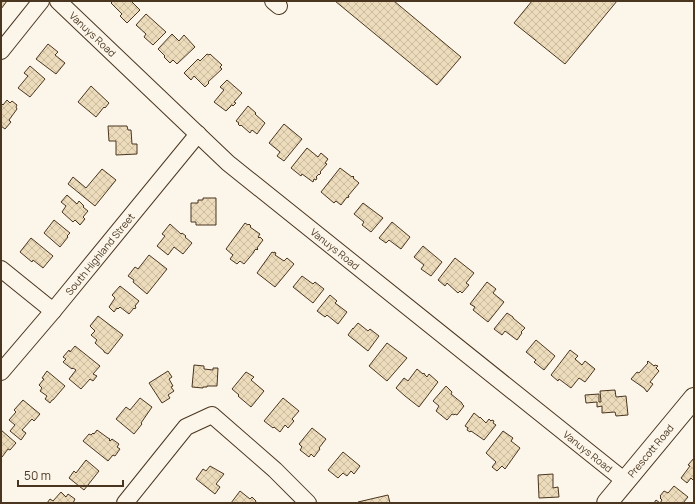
<svg xmlns="http://www.w3.org/2000/svg" width="695" height="504" font-family="Manrope,sans-serif">
<style>
.building{fill:url(#building-cross-hatch);stroke:#4a3520}
.lines{fill:none;stroke-linecap:round;stroke-linejoin:round}
.minor-casing{stroke:#4a3520;stroke-width:18}
.major-casing{stroke:#4a3520;stroke-width:22}
.minor{stroke:#fbf6e9;stroke-width:16}
.major{stroke:#fbf6e9;stroke-width:20}
.labels{text-anchor:middle;stroke-width:3;stroke-linejoin:round;paint-order:stroke}
.street-label{font-size:10px;fill:#4a3520;stroke:#fbf6e9}
</style>
<defs>
<pattern id="building-cross-hatch" width="8" height="8" patternUnits="userSpaceOnUse"><rect width="8" height="8" fill="#ecdcbc"/><path d="M0 0l8 8M0 8l8-8" fill="none" stroke="#ccbda1"/></pattern>
</defs>
<rect width="100%" height="100%" fill="#fbf6e9"/>
<path class="building" d="M1,1H7L1,9Z
M113,1H131L140,10L127,23L120,16L122,14L111,3Z
M335,1H394L461,57L437,85Z
M532,1H617L565,64L514,23Z
M146,14L166,32L153,45L144,37L146,34L136,25Z
M172,34L179,41L184,35L195,47L177,64L173,60L170,63L164,57L165,56L158,49Z
M48,44L58,52L55,55L65,63L56,74L36,59Z
M207,54L209,55L210,54L222,65L220,67L222,69L208,82L209,83L205,87L194,76L191,80L184,73L198,59L200,61Z
M30,66L45,79L30,97L18,88L28,76L24,73Z
M227,80L242,93L234,102L236,103L233,106L232,105H231V106L226,111L214,102L224,90L220,87Z
M91,86L109,103L105,108L104,107L96,117L78,102Z
M7,100L10,103L12,101L17,105L16,107L17,109L9,120L11,122L5,129L1,126V103L3,105Z
M248,106L256,113L255,114L265,123L257,134L252,130L250,133L241,125L240,126L238,124L239,123L236,121Z
M284,124L302,139L284,161L277,156L280,152L269,143Z
M108,126H127L128,130H131L132,144H137V154L116,155V141H109Z
M307,148L318,157L321,153L328,159L325,163L327,164L320,172L321,173L319,175V174L316,177L317,178L316,180L314,179L313,182L302,174L301,176L291,168Z
M340,168L352,177L353,176L354,177L353,178L359,183L348,196H349L348,198L347,197L341,205L336,201L334,203L321,192Z
M102,169L116,180L95,206L68,184L73,177L86,188Z
M67,195L77,204L79,201L84,206L83,207L88,211L83,217L85,219L80,225L75,220L73,222L62,212L66,206L61,202Z
M203,198H216V225H196V222H191V203H198V200H203Z
M363,203L383,218L371,232L362,225L364,222L354,214Z
M54,220L70,233L67,236L68,237L60,247L44,233Z
M392,222L410,237L401,249L389,240L386,243L379,238Z
M245,223L248,225L249,224L251,226L250,227L260,234L258,237L259,238L260,237L263,240L257,248L258,249L257,250L256,249L254,251V252L244,264L240,261L237,264L230,259L233,255L226,249Z
M170,224L181,234L182,233L186,236L185,237L192,243L183,254L174,247L168,255L157,246L165,236L162,234Z
M31,238L53,256L43,268L33,260L32,262L20,252Z
M423,246L442,262L431,276L421,269L424,265L414,257Z
M272,252L274,253V252L276,253L275,255L284,261L287,258L294,264L275,287L257,273Z
M149,255L167,269L147,294L133,282L134,280L128,276L135,267L138,269Z
M455,258L474,273L466,283L469,285L462,293L460,291L458,293L447,283L445,286L438,280Z
M302,276L313,284L315,282L324,289L313,303L293,287Z
M487,282L496,289L493,293L504,302L488,322L473,310L475,307L470,304Z
M120,286L139,301L135,306L136,307L135,309L134,308L129,314L120,307L118,309L117,308L114,312L109,307L115,298L112,295Z
M330,295L337,301L335,303L347,312L338,324L327,315L325,317L317,311Z
M507,313L513,317V318L525,328L521,332L522,333L517,340L505,331L502,335L494,329Z
M98,316L123,335L108,354L104,352V351L95,343L97,340L91,335L95,331L90,326Z
M358,323L368,331L370,329L379,336L368,351L348,335L353,328V329Z
M536,340L555,356L544,370L534,362L536,360L526,352Z
M387,343L407,358L387,381L369,366Z
M75,346L100,366L93,374L97,376L93,381L90,379L81,389L69,379L76,370L73,368L72,369L63,362L66,359L63,357L69,350L70,352Z
M570,350L578,356L575,359L582,365L585,361L595,369L585,382L579,378L571,388L559,379L558,381L551,375Z
M648,361L654,366L655,365L658,366L656,368L659,371L650,382L653,384L647,392L644,388L631,379L637,372L639,373L648,363L647,362Z
M194,365L204,366V369L213,370V368H218L217,386H207V387H203V388L192,387Z
M417,369L423,374L424,373L425,375L427,377L429,374L438,382L419,407L405,396L396,388L404,378L408,381Z
M47,371L65,386L53,400H52L50,403L45,399L47,396L40,391L42,388L39,385L44,379L42,378Z
M168,371L172,377L169,379L173,386L171,387L174,391L168,395L170,398L162,403L149,383Z
M246,372L254,377L251,380L264,391L251,407L238,396L239,395L232,389Z
M446,386L452,392L451,394L462,403V404L464,406L457,415L455,414L454,415L452,414L447,420L436,411L439,406L433,401Z
M615,390L616,397L626,396L628,415L616,416L615,412L602,413V406L597,407V402L586,403L585,395L599,394V402H601L600,391Z
M140,398L152,407L141,423L142,424L134,434L116,419L126,407L130,410Z
M283,398L299,411L292,419L294,421L288,428L285,425L280,432L274,427L273,428L264,421Z
M23,400L40,414L34,421L32,419L22,430L26,433L21,440L10,431L15,425L9,420L16,412L14,410Z
M474,413L480,418V417L486,423L489,419L491,421L492,420L494,421L493,423L496,425L484,440L471,431L470,432L467,430L468,428L465,426Z
M312,428L326,439L319,448L320,449L314,457L311,454L309,457L300,450L302,447L299,444Z
M1,430L16,443L10,450L8,449L2,457L1,456Z
M97,430L108,438L110,439L109,440L110,441L112,439L119,444L117,447L120,449L115,456L113,455L108,461L83,441L89,434L91,435L93,433L94,434Z
M503,431L513,438L511,441L520,448L505,469L502,466L497,471L492,467L496,462L486,453Z
M343,452L360,466L354,474L351,471L347,476L343,473L338,478L328,470Z
M694,458V481L691,478L687,483L681,478L690,466L688,465Z
M86,460L99,471L84,490L69,478L74,471L76,473Z
M210,466L224,474L216,484L220,487L215,494L196,479L203,469L206,471Z
M553,474V488L558,487L559,497L539,498L538,475Z
M674,486L688,497L683,503H654L656,500L660,503L662,500L660,498L661,497L660,496L664,491L668,493Z
M240,491L250,499L252,497L256,501L255,503H231Z
M61,492L66,497L68,494L75,499L73,503H47L50,499L53,501Z
M388,495L390,503H359L358,502Z"/>
<g class="lines">
<g class="minor-casing">
<g id="minor">
<path id="s1" d="M58,1L228,163L625,481"/>
<path d="M273,1L279,6"/>
<path d="M1,51L41,1"/>
<path d="M1,269L53,311"/>
<path id="s2" d="M1,372L53,311L198,134"/>
<path d="M125,503L186,427L212,415L275,470L308,503"/>
</g>
</g>
<g class="major-casing">
<g id="major">
<path id="s3" d="M607,503L694,398"/>
</g>
</g>
<use href="#minor" class="minor"/>
<use href="#major" class="major"/>
</g>
<g class="labels">
<g class="street-label">
<text dy="4" stroke="none"><textPath href="#s1" startOffset="48">Vanuys Road</textPath></text>
<text dy="4" stroke="none"><textPath href="#s1" startOffset="372">Vanuys Road</textPath></text>
<text dy="4" stroke="none"><textPath href="#s2" startOffset="154">South Highland Street</textPath></text>
<text dy="4" stroke="none"><textPath href="#s3" startOffset="68">Prescott Road</textPath></text>
<text dy="4" stroke="none"><textPath href="#s1" startOffset="696">Vanuys Road</textPath></text>
</g>
</g>
<rect width="695" height="504" fill="none" stroke="#4a3520" stroke-width="4"/>
<path d="M18 480v6h105v-6" fill="none" stroke="#4a3520" stroke-width="2"/>
<text x="24" y="480" font-size="12" fill="#4a3520" stroke="#fbf6e9" stroke-width="3" paint-order="stroke">50 m</text>
</svg>
